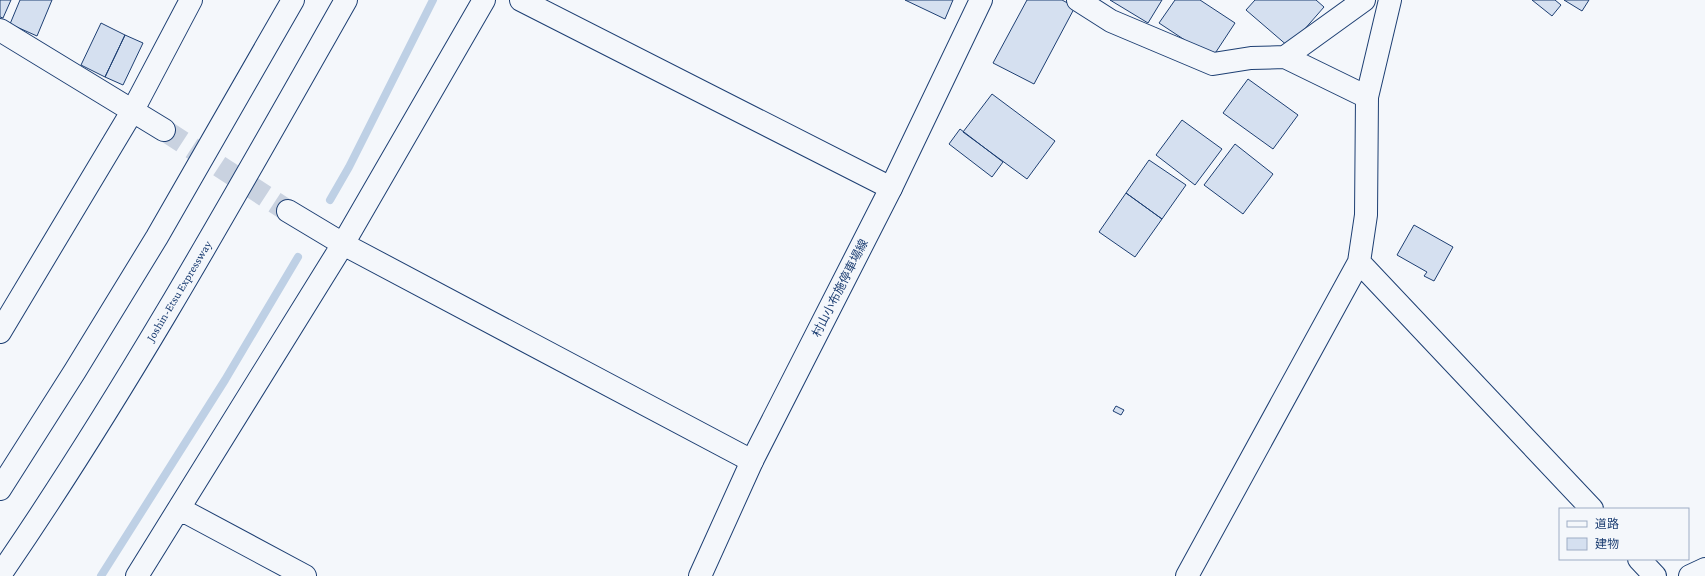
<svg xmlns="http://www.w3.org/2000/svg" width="1705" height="576" font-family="'Crimson Pro','Noto Sans JP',serif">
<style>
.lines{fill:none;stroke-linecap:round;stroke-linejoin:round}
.stream{stroke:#bed0e5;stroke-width:8}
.building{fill:#d5e0f0;stroke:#1d3f73}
.minor-tunnel{stroke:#c9d2e0;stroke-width:22;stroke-dasharray:22 11;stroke-linecap:butt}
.minor-casing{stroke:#1d3f73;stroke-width:24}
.secondary-casing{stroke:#1d3f73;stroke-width:24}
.motorway-casing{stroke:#1d3f73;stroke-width:24}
.minor{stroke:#f4f7fb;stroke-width:22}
.secondary{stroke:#f4f7fb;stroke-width:22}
.motorway{stroke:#f4f7fb;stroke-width:22}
.labels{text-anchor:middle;stroke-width:3;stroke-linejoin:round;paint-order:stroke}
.street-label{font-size:12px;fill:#1d3f73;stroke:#f4f7fb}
</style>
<rect width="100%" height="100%" fill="#f4f7fb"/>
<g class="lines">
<path class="stream" d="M330,200L349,167L433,0
M101,576L225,380L298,257"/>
</g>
<path class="building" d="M0,0H11L3,18L0,17Z
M20,0H52L37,36L10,24Z
M905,0H953L945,19Z
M1027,0H1062L1075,7L1034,84L993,63Z
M1110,0H1162L1148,23Z
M1175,0H1200L1235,23L1212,58L1159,23Z
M1255,0H1316L1324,7L1289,47L1246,10Z
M1532,0H1555L1561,5L1552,16Z
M1564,0H1589L1582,11Z
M101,23L125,35L105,77L81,65Z
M125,35L143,43L123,85L105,77Z
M1248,79L1298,115L1273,149L1223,113Z
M992,94L1055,141L1027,179L963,132Z
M1182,120L1222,149L1195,185L1156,155Z
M960,129L1003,162L992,177L949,144Z
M1235,144L1273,174L1243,214L1204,185Z
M1149,160L1186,185L1162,219L1126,193Z
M1126,193L1162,219L1135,257L1099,232Z
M1414,225L1453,247L1434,281L1424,276L1427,272L1397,255Z
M1116,406L1124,410L1121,415L1113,411Z"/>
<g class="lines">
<path class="minor-tunnel" d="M164,130L288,211"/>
<g class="minor-casing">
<path id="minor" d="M521,0L891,188
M1078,0L1111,21L1213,64L1251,58L1285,57L1364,0
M0,30L164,130
M1285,57L1367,97
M288,211L343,244L752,461
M1359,262L1592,509
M0,332L133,110L191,0
M180,509L305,576
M1639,559L1655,576
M137,576L343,244L484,0
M1187,576L1359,262L1366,215L1367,97L1390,0
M1690,576L1705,569"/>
</g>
<g class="secondary-casing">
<path id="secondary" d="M700,576L752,461L891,188L981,0"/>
</g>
<g class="motorway-casing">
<path id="motorway" d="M0,489L75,371L157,237L293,0
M0,575C127,390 236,194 346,0"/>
</g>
<use href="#minor" class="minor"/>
<use href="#secondary" class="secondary"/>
<use href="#motorway" class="motorway"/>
</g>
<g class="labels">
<g class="street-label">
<text transform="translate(840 288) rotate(-63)" y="4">村山小布施停車場線</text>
<text transform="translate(179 291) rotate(-59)" y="4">Joshin-Etsu Expressway</text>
</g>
</g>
<rect x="1559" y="508" width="130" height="52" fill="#f4f7fb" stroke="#9eadc5"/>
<rect x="1567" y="521" width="20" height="6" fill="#f4f7fb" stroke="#9eadc5"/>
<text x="1595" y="528" font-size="12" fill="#1d3f73">道路</text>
<rect x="1567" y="538" width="20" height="12" fill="#d5e0f0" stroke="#9eadc5"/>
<text x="1595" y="548" font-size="12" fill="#1d3f73">建物</text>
</svg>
